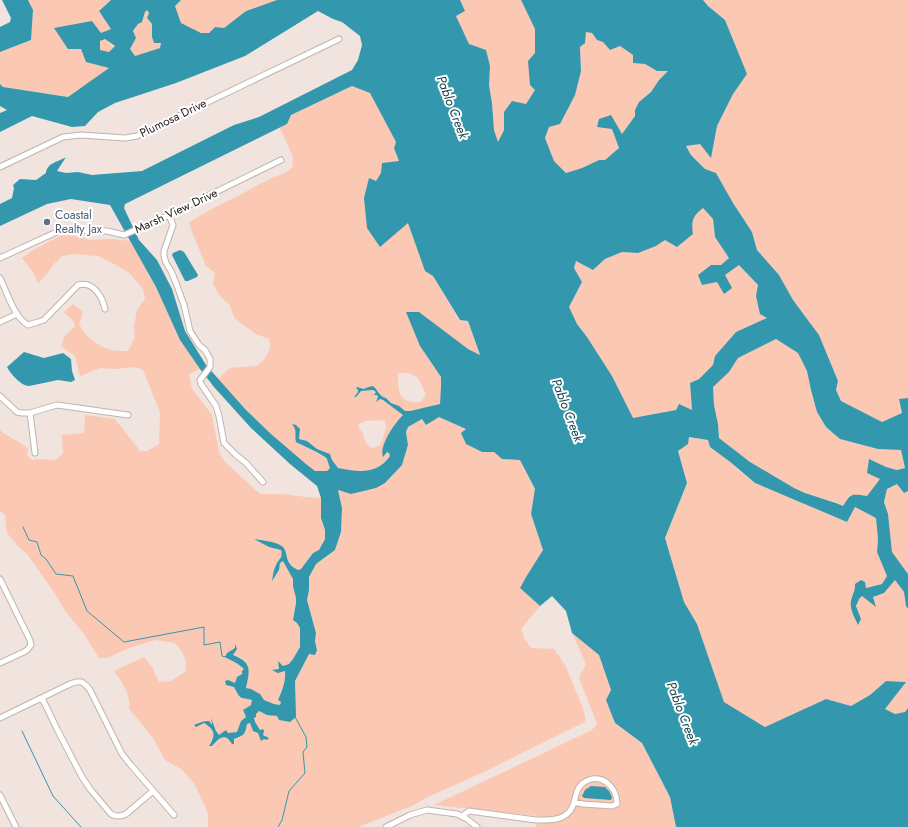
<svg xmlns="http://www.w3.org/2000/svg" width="908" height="827" font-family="Jost,sans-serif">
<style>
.green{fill:#fbc8b3;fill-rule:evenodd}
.water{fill:#3398ae;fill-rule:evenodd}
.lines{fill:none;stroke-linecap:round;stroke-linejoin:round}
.stream{stroke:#3398ae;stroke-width:1}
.minor-casing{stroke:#c1b4af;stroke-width:7}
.minor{stroke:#fff;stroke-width:5}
.service-dot{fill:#5c6f8a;stroke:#fff;stroke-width:1.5}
.labels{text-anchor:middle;stroke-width:4;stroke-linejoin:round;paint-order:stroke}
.street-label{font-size:12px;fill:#1e1a18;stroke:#fff}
.service-label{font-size:12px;fill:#4e5e75;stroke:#fff;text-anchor:start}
.water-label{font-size:13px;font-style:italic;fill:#123f49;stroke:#fff}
</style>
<rect width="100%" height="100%" fill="#f1e3dd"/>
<path class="green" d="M28,0H111L99,11L111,29L101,33L80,49L110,68L68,97L3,87L0,84V52L31,40L33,11Z
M181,0H277L246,11L224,28L215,27L209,33H201L181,23L175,6Z
M460,0H521L535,29V90L526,104L504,112V130L498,143L494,130L492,103L489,85L490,66L469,44L456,16L465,11Z
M703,0H908V398L899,400L902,413L882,422L841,401L836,390L838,381L819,335L793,300L779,275L757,250L752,232L733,203L716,173L705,169L691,155L686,146L700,144L711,157L717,126L733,94L747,74L725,20L708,6Z
M147,10L149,13L147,18L152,24V37L154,43H161L160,48L135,56L130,49L135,38L133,32L138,24L142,22L145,12Z
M586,32L592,33L597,40L603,42L610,50L620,46L633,55V63L645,64L657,71H669L659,80L651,92L639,102L635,116L622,134L612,129L619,148L605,160H599L582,168L566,173L554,161L545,138L549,127L581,71L580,47Z
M105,38L110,44L115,47L109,52L100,50V41Z
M352,86L371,93L396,142L394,148L399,161L381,173L376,181L369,178L408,222L425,271L433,276L459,320L468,321L480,356L468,349L420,346L441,377V386L440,404L410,411H405L398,406L391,403L386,398L383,397L379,393L376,388L374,387H370L364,389L359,387L358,392L354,396L356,397L361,391L373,390L376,392L378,397L377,401L380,399C386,402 397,410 404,415L400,419L389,434V437L386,440L383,450L389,453L390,456C377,475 358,472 338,468L332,460L330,454L317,449L307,441L299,439L300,429L293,425C297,429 296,432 295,438L300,444L315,452L324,456L327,459L330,468L327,471H315L306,464L271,434L246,410L218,379L230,368L257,366L263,361L269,351L270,344L269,339L256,334L235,319L229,304L220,296L213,284L215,273L206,266L192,232L189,222L217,206L236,197L273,177L283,174L292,168L293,157L280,128L287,124L291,115ZM398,373H409L418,378L426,394L421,402C399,404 398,392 398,373ZM379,420L385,421L386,428L382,442L379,446L372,448C365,443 366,442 363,434C362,431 359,429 358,426C363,419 371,421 379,420Z
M703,208L713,219L715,237L729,258L721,265H711L702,285L717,282L724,294L725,275L739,265L758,285L756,296L767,318L736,332L715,356L713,365L699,379L690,383L692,410H676L633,419L612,376L587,337L577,324L569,307L582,282L574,268L576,261L593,270L605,259L622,252L638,253L656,246L665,240L693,234C691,220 693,216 703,208Z
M62,235L74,236L90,240L112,239L131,241L156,287L180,340L200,369L189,374L192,389L212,415L219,452L225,462L260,494H282L306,497L321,498V518L325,530V539L319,550L313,553L301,569L298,570C288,564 290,562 285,552C281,542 265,541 256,540L269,547L281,550C283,559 280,557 276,564C273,568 273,575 272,580L279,570L280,563L283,560L294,579L293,586L296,598V603L293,620L297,623L300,628V647L293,659L289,664L283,666L280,664C281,666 283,667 284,670C288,677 281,693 278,700L281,702L280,705L274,704L264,700L260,694L251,689L246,688C248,678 252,665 242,658C240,657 236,656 233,655L235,648L227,653L232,661L237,662L244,669L242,674L235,683L231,682L230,686L234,687L238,694L253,700L251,705L243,710L246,717L241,721L237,732L219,735L216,731L212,721V724L211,725L206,721L196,727L203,723C214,729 216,735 209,745L212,746C219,738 225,732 232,744L234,739L246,730L247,724L250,723L264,739L269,738L263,735V732C255,727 251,719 259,711L263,713L277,716L279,720L290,722L295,717V681L309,653L317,650L315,640L316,633L307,600L309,590V577L316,564L335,550L341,532L342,508L338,490L385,483L402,465L408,445L406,432L408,427L422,419L426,425L439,417L467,429L461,433L466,444L482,452H494L502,459L520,460L535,490L531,514L543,550L526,577L520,588L540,606L521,629L524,638L531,648L554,649L565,665L583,708L585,717V722L490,769L428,797L412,806L358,827H208V813L194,783L181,769L165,760L153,738L142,724L129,709C132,697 121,680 114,671L144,657L152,667L159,682L171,681L185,672C188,659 183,653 175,643L156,640L131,647L107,658H99L84,634L66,612L53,591L28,555L19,547L7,533L5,515L0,511V430C8,438 21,441 28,449L27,455L32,460L39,459L55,460L63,454L62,435L84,433L85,415L115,419L140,451H147L159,444L160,412L143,370L135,367L116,369L100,368L80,376L75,356L61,346L64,337L75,326L74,322L64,312L73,304L83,312L79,324C85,336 96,345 108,349C114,351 122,351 128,351L135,338L134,327L137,310L145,299L143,289L129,273L116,265L98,256L74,254L62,256L53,265L46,275L38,283L33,272L22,258L33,250Z
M776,339L798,353L807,371L811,390L817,412L826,427L840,439L878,449L901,450L905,468L897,470L886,467L880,479L867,496L848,497L843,506L836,502L805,493L794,488L750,462L719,438L718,424L714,405L713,387L729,372L738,358Z
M689,437L708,440L738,470L755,483L847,522L855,507L876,518L878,539L877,552L887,576L882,584L855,590L851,598L858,612C856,605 856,601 862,596L876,606L873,597L884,593L895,579L904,592L906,606L908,609V708L905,712L895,714L885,709L905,682L886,681L870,695L851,706L826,699L765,727L724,702L697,624L684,602L665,538L687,483L678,451L687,444Z
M897,484L904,493L908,491V574L892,552L888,514L884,502L887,489Z
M572,633L599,655L611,690L614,723L642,743L670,797L676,827H538L536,826L539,816L434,805L592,730L597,724L579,678L586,664Z"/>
<path class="water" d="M2,0H28L33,10L31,40L0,52V27L10,22L11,18Z
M111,0H181L175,6L181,23L201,33H209L215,27L224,28L246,11L277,0H460L465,11L456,16L469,44L486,50L490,66L489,85L492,103L494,130L498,142L504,130V112L512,101L526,104L535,90L530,85L528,61L535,53V29L521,0H703L708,6L725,20L747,74L733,94L717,126L711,158L700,144L686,146L691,155L705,169L716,173L733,203L752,232L757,250L779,275L793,300L819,335L838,381L836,390L841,401L882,422L902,413L899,399L908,398V491L904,493L897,484L887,489L884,502L888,514L892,552L908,574V609L906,606L904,592L895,580L884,593L873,597L876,607L862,596L859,599L856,606L861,619L858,625C854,616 848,607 852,597C854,591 855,591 855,584L861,580L865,582L866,588L882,584L887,576L877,552L878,539L876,518L855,507L847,522L755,483L729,461L710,447L708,440L689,437L688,444L678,451L687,483L665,538L684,602L697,624L724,702L765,727L826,699L851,706L870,695L886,681L906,682L885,709L895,714L905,712L908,708V827H676L670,797L642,743L615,723L606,700L611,690L599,655L572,633L566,611L552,596L540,606L520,588L526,577L543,550L531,514L535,489L520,460L502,459L494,452H482L466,444L461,433L466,429L439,417L426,425L422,419L408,427L406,432L408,445L402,465L385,483L376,488L351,494L338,490L342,508L341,532L335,550L316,564L309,577V590L307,600L316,633L315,641L317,650L315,655L309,654L295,681L296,717L290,722L279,720L277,716L267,715L259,711L256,714V717L254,718L255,722L260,730L263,729L264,731L263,735L269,738L267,740L264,739L261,741L258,733L253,731L250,723L247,724C245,735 244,735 234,739V744H232C225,732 219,738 212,746H209C216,735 215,730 204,723L196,727L194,725C199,723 203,721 209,721L212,725V724L211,718L216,731L219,735L226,730L228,733L237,732L241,721L246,717L243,710L251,705L252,700C239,697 241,700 234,687L226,685L225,681L228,680L235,683L237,677L242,674V671L244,669C238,663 232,661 225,657L227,653L235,648V644L237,649L233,655C252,662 250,670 246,688L251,689L260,694L264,700L274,704L280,705L281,702L278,700C282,691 286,681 285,671L278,673L272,670L279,669L278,661L283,666L289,664L293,659L300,647V628L297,623L293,620L296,603V598L293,586V579L283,561L280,563L279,570L272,581C273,576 273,570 276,565C279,558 283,559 281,550L269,547L254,539C261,540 278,542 283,547C287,551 286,559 290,564C292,567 295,568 298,570L301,569L313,553L319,550L325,539V530L321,518V498L317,486L290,464L251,428L214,387L200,369L180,340L156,287L110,205L71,199L47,204L0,226V204L12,198L14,188L13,185L20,179L36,180L46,173C47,163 58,162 66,157L57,171L66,173L78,172L92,175L142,171L234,125L259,117L352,70L358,60L362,45L360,36L342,22L333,19L318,11L245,56L176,83L115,103L98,112L85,126L72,127L32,116L0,132V113L7,110L0,106V84L3,87L68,97L109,68L86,62L81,49H68L54,28L92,21L101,33L111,29L99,11ZM147,10L149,13L147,18L152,24V37L154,43H161L160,48L135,56L130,49L136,38L133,31L138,24L142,22L145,12ZM586,32L592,33L597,40L603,42L610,50L620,46L633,55V63L645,64L657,71H668L659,80L651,92L639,102L635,110V116L622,134L611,115L599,119L597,127L612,129L619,148L605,160H599L582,168L566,173L554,161L545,138L549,127L560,124L575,95L581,71L580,47L585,43ZM105,39L115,46L109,52L100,50V41ZM352,86L370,93L396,142L394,148L399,161L382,163L381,173L376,181L369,178L364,198L367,228L380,247L408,223L425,271L433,276L460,320L468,321L480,355L468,349L419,312H406L420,346L441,377V386L440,404L410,411H405L399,406L391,403L386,398L383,397C381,395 379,394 378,392C373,384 372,386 364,389L357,387L356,388L358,390V392L354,397H356L361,391C365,391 369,390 373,390L376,392L374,395H377L378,397L376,402L380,399L383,400L403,415C395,423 379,445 383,457L387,452L389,453L390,456C377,475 358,472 338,468L332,460L330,454L317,449L307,441L299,439L300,429L296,425L292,424C298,431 294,434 296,442C302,445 326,456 327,459C328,462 329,466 330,468L327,471H315L306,464L271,434L246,410L206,365L185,331L172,289L157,260L139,240L124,208L125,204L287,124L291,115ZM703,208L713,219L715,237L729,258L721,265H711L698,275L702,285L717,282L724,294L732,288L725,275L739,265L758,285L756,296L760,314L767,318L736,332L715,356L713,365L699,379L690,383L692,410L679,404L676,410L633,418L612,376L587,337L577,324L569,307L582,282L574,268L576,261L593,270L605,259L622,252L638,253L656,246L665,240L677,247L693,234C691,220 693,216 703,208ZM776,339L798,353L807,371L811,390L817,412L826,427L840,439L878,449L901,450L905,468L897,470L886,467L869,459L867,473L880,479L867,496C851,494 851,493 843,506L836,503L805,493L794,488L750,462L719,438L718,424L714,405L713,387L729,372L738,358Z
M180,250L184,252L198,275L197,277L188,281H185L172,255L173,253Z
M24,352L44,358L63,353L71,359L72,371L75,380L71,382L58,380L29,386C21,386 10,373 7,367Z
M591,786L605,787L609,791L612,797L611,800L584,798L582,796L585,790Z"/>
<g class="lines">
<path class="stream" d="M23,527L29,540L37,542L41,555L46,559L56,574L73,576L87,611L124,642L204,627V645L220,642L222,656L226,657
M22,731L53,796L81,827
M278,827L282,820L289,791L305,773L303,752L307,747L306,737L295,717"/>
<g class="minor-casing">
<path id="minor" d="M0,167L63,137L81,135L125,138L137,136L339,39
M169,215L173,225L164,251V256L166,263L171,271L176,283L184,305L190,331L199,345L205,350L210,359V367L200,380L201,384L216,406L219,416L224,443L236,455L246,463L263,482
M0,258L61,230L107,231L124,235L169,215L281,160
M0,278C7,292 14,317 28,325L38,322L44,320L78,285C93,281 102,296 105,309
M0,322L17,314
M0,396L17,412L22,413H30L57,405L128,415
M30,413L35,453
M0,579L30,640L31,645L27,650L24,652L0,663
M42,698L58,731L82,777L90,789L111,814C116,817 120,817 126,814L153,791
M0,718L70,684C81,680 83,681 90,690L122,754L130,764L174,815
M0,795L16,827
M462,816L469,811L536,820C546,820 560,821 568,813C578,804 572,792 583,783C600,771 617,786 617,804L612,806L583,804L574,802
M386,827L410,815L427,810L457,814L467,819L477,827"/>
</g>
<use href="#minor" class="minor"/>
</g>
<circle class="service-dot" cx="47" cy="222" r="4"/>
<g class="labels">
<g class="street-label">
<text transform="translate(173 118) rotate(-26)" y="4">Plumosa Drive</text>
<text transform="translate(176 211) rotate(-25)" y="4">Marsh View Drive</text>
</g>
<g class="service-label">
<text x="55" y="219">Coastal<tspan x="55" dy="14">Realty Jax</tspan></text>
</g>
<g class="water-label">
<text transform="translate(453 107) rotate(69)" y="5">Pablo Creek</text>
<text transform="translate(568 410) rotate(69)" y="5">Pablo Creek</text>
<text transform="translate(683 713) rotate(69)" y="5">Pablo Creek</text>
</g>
</g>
</svg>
